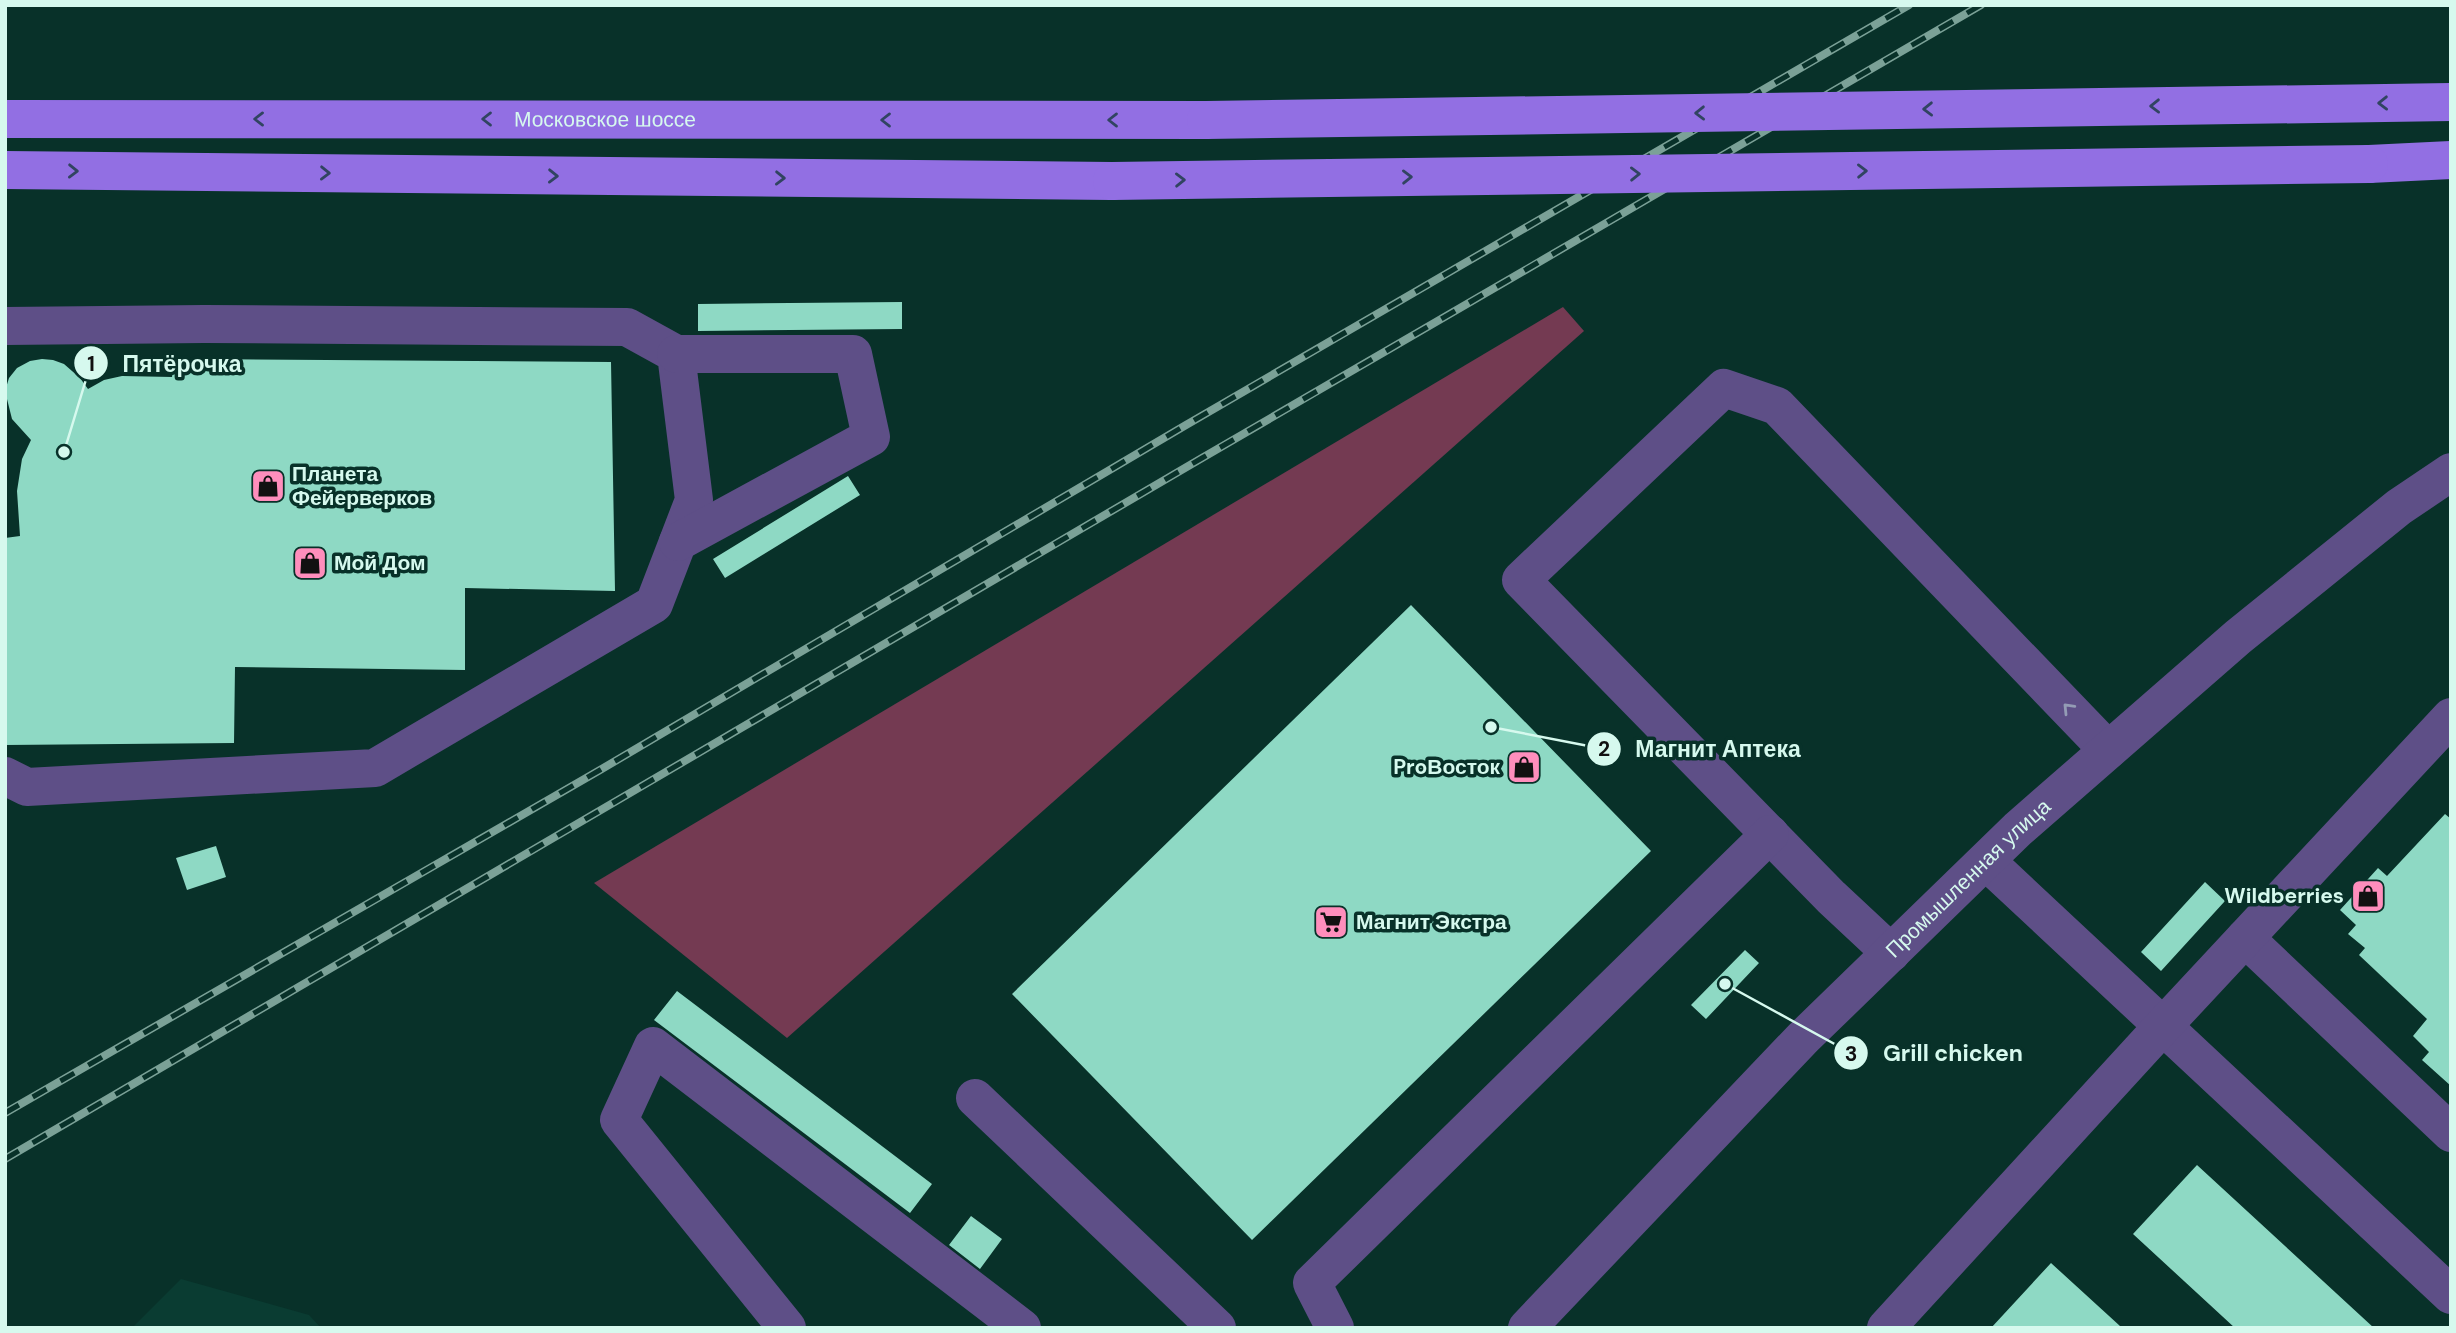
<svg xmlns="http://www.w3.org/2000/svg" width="2456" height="1333" font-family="'DM Sans',sans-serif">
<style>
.built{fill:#0a3c32}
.green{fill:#743a52}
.building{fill:#8ed9c4}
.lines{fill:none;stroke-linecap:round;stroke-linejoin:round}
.minor{stroke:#5e4f87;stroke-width:38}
.major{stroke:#926fe3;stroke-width:38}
.rail-casing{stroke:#7ba197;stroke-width:8}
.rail{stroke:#083129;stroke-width:5;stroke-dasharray:16;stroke-linecap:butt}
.major-bridge{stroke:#926fe3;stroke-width:38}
.oneway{stroke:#314461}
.oneway2{stroke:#949cb5}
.labels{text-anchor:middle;stroke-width:7;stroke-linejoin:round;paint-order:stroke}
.street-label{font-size:21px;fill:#d6f9ee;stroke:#083129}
.poi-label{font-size:21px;font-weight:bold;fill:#d6f9ee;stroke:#083129;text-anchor:start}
.leader{fill:none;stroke:#d6f9ee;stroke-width:2.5}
.callout-dot{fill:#d6f9ee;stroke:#083129;stroke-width:2.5}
.mark-label{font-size:21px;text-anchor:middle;font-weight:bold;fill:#111}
.callout-label{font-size:23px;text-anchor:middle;font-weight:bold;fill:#d6f9ee;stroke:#083129;stroke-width:7;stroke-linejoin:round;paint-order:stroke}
</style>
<rect width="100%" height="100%" fill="#083129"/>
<path class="built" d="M181,1279L309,1315L321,1328H132Z"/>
<path class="green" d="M1563,307L1584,331L787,1038L594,883Z"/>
<path class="building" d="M902,302V329L698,331V304Z
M42,359L53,360L64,364L80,378L88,389L104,380L122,376L172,377L174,363L203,359L611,362L615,591L465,588V670L235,667L234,743L5,745V538L20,536L17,491L22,459L31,440L12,419L5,391L9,378L17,368L30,361Z
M848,476L860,495L725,578L713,559Z
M1411,605L1651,851L1252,1240L1012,994Z
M2445,814L2451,819V1086L2422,1060L2429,1052L2413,1036L2427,1019L2359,955L2365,948L2348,934L2356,925L2340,910L2378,868L2387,876Z
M216,846L226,877L187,890L176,858Z
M2205,882L2225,901L2161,971L2141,952Z
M1745,950L1759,963L1706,1019L1691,1005Z
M677,991L932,1184L910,1213L654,1020Z
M2197,1165L2374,1328H2235L2133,1234Z
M971,1216L1002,1239L980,1269L949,1245Z
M2051,1263L2120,1326L2119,1328H1991Z"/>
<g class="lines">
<g class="minor">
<path d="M5,326L204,324L627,327L676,354L694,500L654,604L375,768L27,787L5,776"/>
<path d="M676,354H853L871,437L678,542"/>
<path d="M1986,861L2451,1295"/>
<path d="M2245,938L2451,1133"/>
<path d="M1891,953L1831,897L1521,580L1724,388L1777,406L2108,750"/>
<path d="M975,1098L1217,1328"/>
<path d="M787,1328L619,1120L653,1046L1022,1328"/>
<path d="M1335,1328L1312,1283L1770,834"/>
<path id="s1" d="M1527,1328L1803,1038L2018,829L2238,637L2399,507L2451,472"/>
<path d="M1886,1328L2163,1026L2451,717"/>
</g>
<g class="major">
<path id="s2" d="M5,119L1206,120"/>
<path d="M2369,164L2451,160"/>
<path d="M5,170L1112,181"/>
</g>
<g class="rail-casing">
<path id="rail" d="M5,1113L600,770L1186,425L1909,5
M5,1159L1202,458L1981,5"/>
</g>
<use href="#rail" class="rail"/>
<path class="major-bridge" d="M1206,120L2451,102
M1112,181L2369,164"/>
</g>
<defs><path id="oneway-chevron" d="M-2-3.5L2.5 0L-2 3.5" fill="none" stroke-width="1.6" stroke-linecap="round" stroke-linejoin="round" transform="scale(1.75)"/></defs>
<g class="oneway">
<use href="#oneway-chevron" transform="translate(2383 103) rotate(179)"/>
<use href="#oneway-chevron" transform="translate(2155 106) rotate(179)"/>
<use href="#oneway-chevron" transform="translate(1928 109) rotate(179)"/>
<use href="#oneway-chevron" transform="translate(1700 113) rotate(179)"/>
<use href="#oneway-chevron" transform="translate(259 119) rotate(-180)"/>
<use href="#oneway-chevron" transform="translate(487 119) rotate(-180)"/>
<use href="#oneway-chevron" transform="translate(886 120) rotate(-180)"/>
<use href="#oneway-chevron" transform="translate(1113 120) rotate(-180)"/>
<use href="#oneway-chevron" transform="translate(73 171) rotate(1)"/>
<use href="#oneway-chevron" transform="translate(1862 171) rotate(-1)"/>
<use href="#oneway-chevron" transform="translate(325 173) rotate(1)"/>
<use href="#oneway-chevron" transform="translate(1635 174) rotate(-1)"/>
<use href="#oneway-chevron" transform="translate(553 176) rotate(1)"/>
<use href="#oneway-chevron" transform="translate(1407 177) rotate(-1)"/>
<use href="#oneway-chevron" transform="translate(780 178) rotate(1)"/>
<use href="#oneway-chevron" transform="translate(1180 180) rotate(-1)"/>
</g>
<use class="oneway2" href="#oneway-chevron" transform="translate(2068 708) rotate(-134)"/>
<defs>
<g id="shop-square" transform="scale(1.75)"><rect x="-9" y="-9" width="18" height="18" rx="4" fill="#fe8ebc" stroke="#083129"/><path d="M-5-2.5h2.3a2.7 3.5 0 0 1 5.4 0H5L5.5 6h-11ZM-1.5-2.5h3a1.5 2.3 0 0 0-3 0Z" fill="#111"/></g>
<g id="supermarket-square" transform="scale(1.75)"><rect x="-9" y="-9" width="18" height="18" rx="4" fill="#fe8ebc" stroke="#083129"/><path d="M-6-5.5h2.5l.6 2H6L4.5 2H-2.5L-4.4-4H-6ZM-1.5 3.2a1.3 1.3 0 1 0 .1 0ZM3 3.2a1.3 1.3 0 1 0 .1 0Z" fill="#111"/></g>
</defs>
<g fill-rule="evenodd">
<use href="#shop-square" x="268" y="486"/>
<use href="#shop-square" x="310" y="563"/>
<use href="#shop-square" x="1524" y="767"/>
<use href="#shop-square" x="2368" y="896"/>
<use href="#supermarket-square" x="1331" y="922"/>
</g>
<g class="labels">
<g class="street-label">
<text dy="7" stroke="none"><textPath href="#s2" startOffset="600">Московское шоссе</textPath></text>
<text dy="7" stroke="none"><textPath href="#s1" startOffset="630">Промышленная улица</textPath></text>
</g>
<g class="poi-label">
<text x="292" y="481">Планета<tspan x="292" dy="24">Фейерверков</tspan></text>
<text x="334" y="570">Мой Дом</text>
<text x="1500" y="774" text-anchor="end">ProВосток</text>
<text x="2344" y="903" text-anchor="end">Wildberries</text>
<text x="1356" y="929">Магнит Экстра</text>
</g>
</g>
<path class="leader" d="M64 452L91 363M1491 727L1604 749M1725 984L1851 1053"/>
<g class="callout-dot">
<circle cx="64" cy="452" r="7"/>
<circle cx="1491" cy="727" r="7"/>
<circle cx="1725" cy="984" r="7"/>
<circle cx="91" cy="363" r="18"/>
<circle cx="1604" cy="749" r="18"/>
<circle cx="1851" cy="1053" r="18"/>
</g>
<g class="mark-label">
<text x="91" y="371">1</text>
<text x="1604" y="756">2</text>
<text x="1851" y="1061">3</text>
</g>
<g class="callout-label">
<text x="182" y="372">Пятёрочка</text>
<text x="1718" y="757">Магнит Аптека</text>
<text x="1953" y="1061">Grill chicken</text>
</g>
<rect width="2456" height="1333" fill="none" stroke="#d6f9ee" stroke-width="14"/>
</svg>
